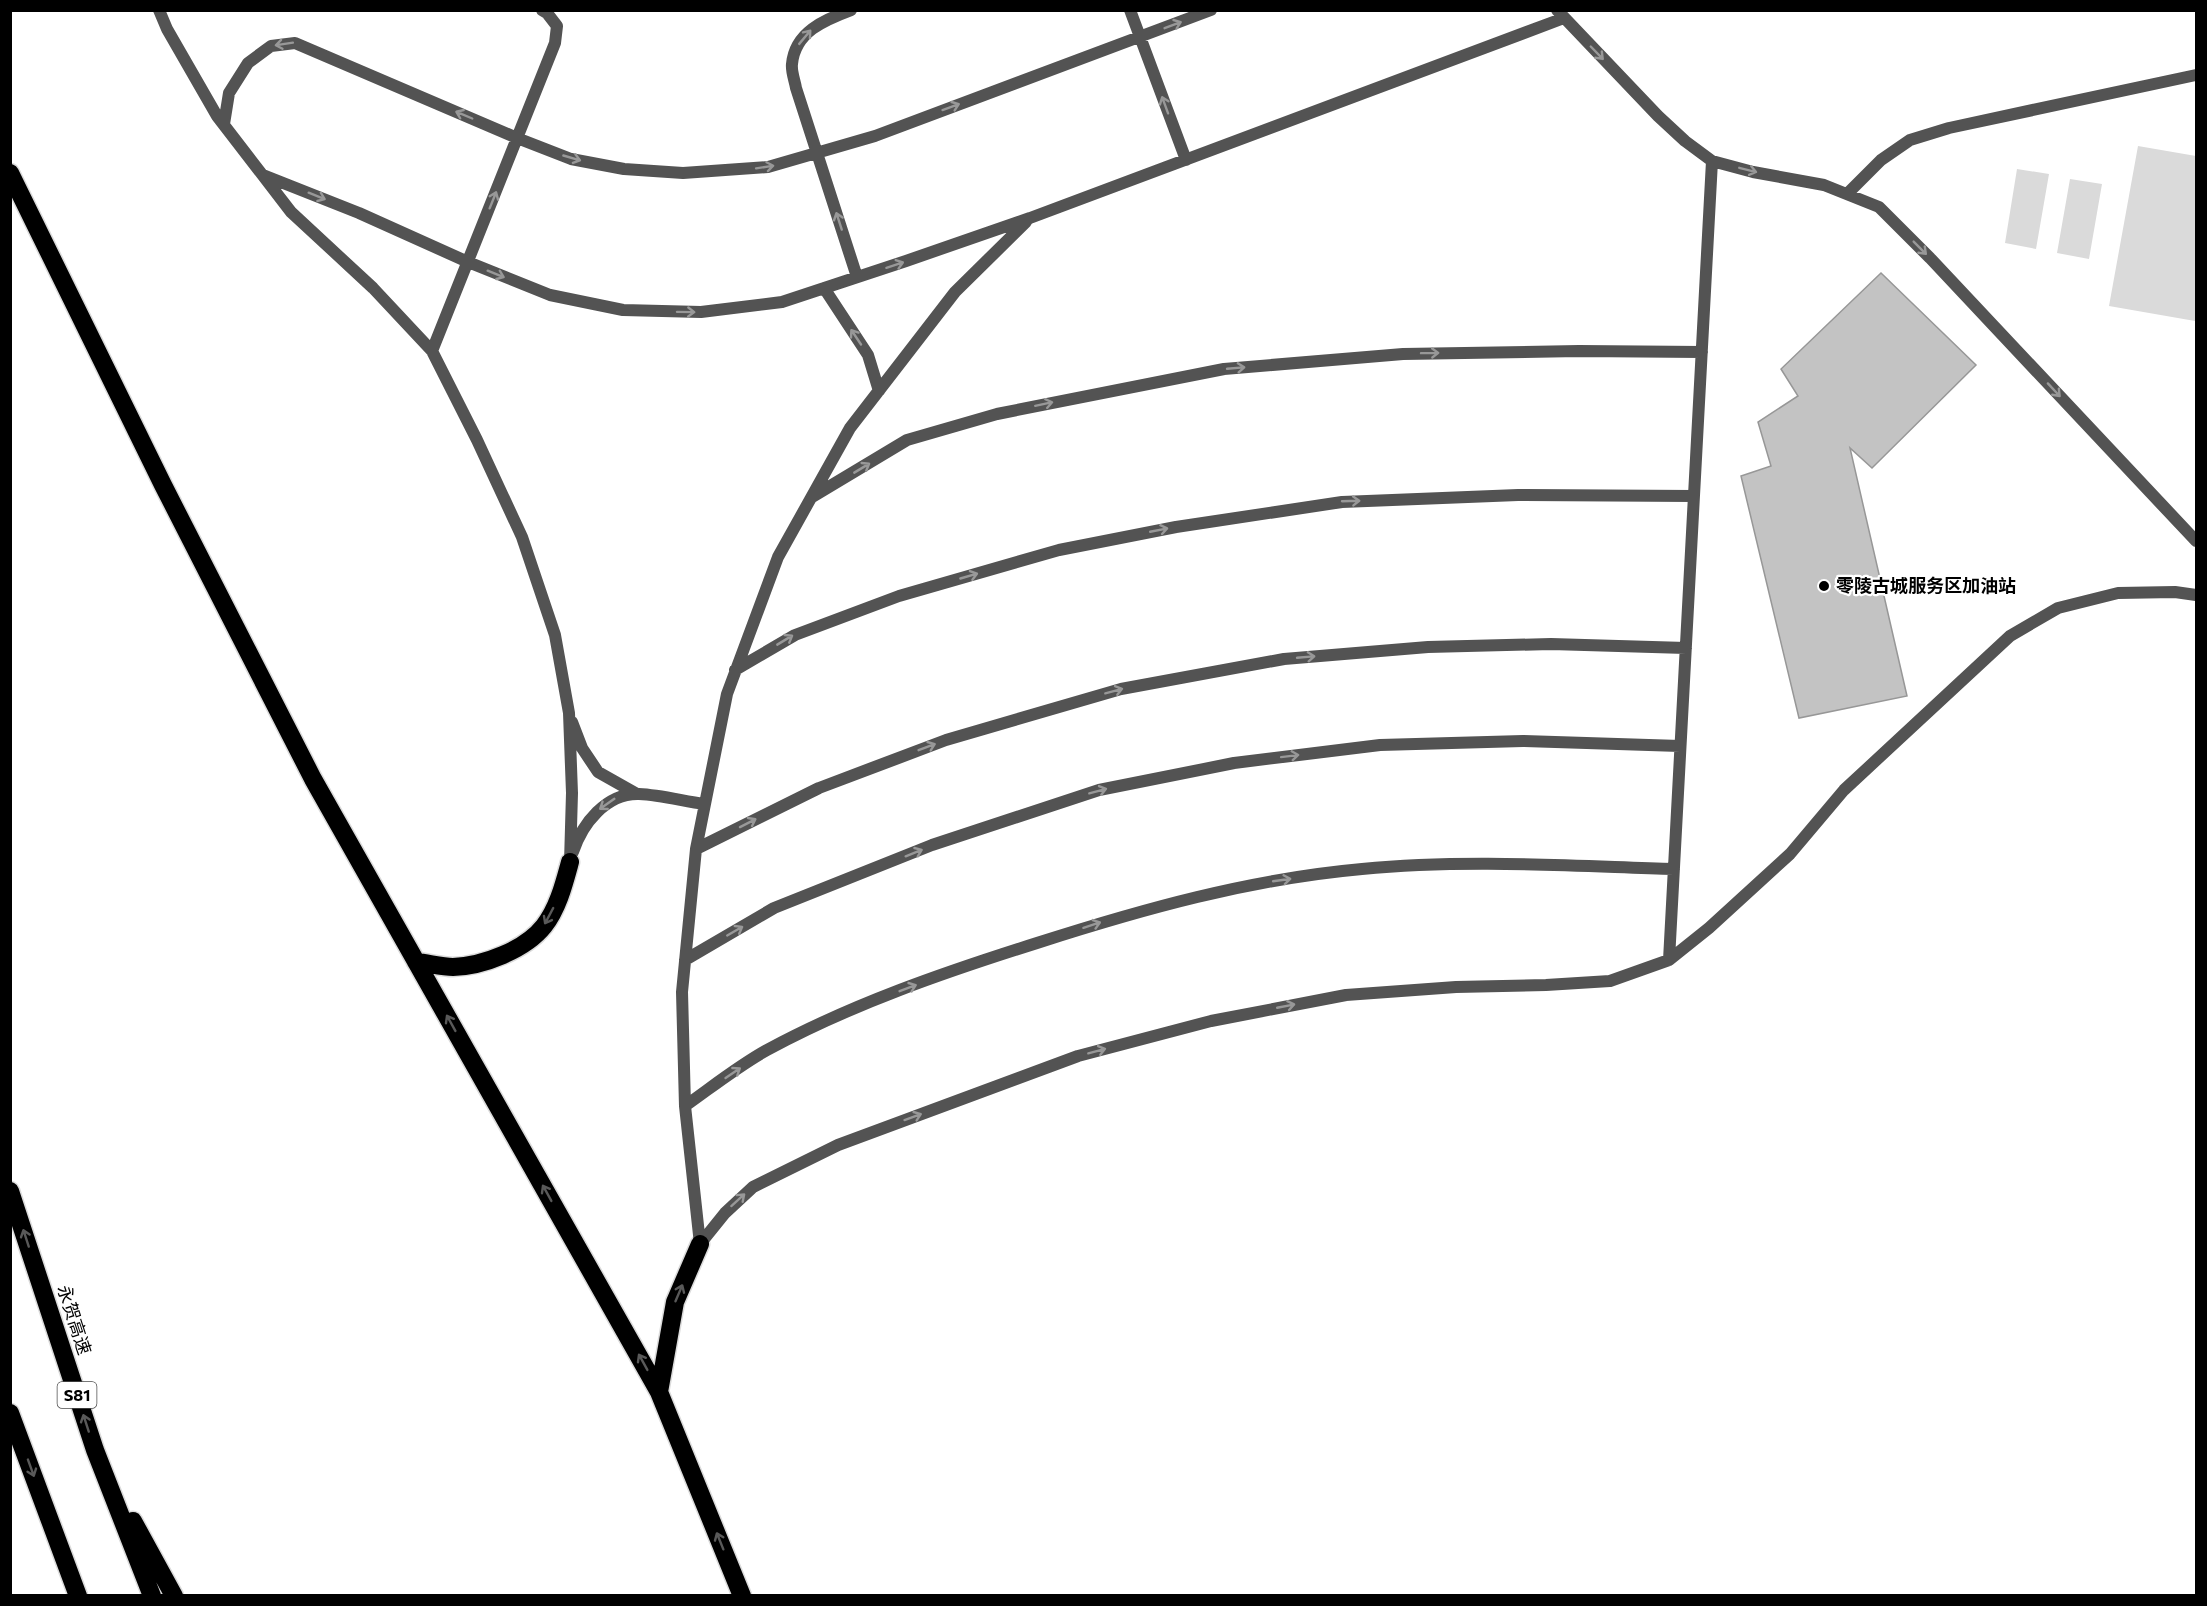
<svg xmlns="http://www.w3.org/2000/svg" width="2207" height="1606" font-family="Commissioner,'Noto Sans SC',sans-serif">
<style>
.green{fill:#dadada}
.building{fill:#c3c3c3;stroke:#979797;stroke-width:1.5}
.lines{fill:none;stroke-linecap:round;stroke-linejoin:round}
.motorway-casing{stroke:#dbdbdb;stroke-width:21}
.service{stroke:#535353;stroke-width:12}
.motorway{stroke:#000;stroke-width:18}
.oneway{stroke:#989898}
.oneway2{stroke:#595959}
.poi-dot{fill:#000;stroke:#fff;stroke-width:2}
.labels{text-anchor:middle;stroke-width:4.5;stroke-linejoin:round;paint-order:stroke}
.shield{fill:#fff;stroke:#4c4c4c;stroke-width:1.5}
.shield-label{font-size:16px;font-weight:bold;fill:#000}
.poi-label{font-size:18px;font-weight:bold;fill:#000;stroke:#fff;text-anchor:start}
.street-label{font-size:18px;fill:#000;stroke:#fff}
</style>
<rect width="100%" height="100%" fill="#fff"/>
<path class="green" d="M2138,146L2196,156V310L2195,321L2109,306Z
M2017,169L2049,174L2036,249L2005,243Z
M2070,179L2102,184L2089,259L2057,253Z"/>
<path class="building" d="M1881,273L1976,365L1872,468L1850,448L1907,696L1799,718L1741,476L1771,466L1758,422L1798,396L1781,369Z"/>
<g class="lines">
<g class="motorway-casing">
<path id="motorway" d="M10,173L163,485L313,779L659,1392L742,1596
M416,962C428,963 441,967 453,967C483,966 525,950 544,926C558,908 564,884 570,862
M10,1191L95,1450L152,1596
M659,1392L675,1302L700,1244
M10,1413L78,1596
M133,1521L174,1596"/>
</g>
<path class="service" d="M159,10L167,29L217,116L291,212L373,288L432,351L477,440L522,537L555,635L569,713L572,793L570,862
M851,10C824,20 795,32 792,64C791,72 795,81 796,88L857,277
M1130,10L1186,160
M1557,10L1658,116L1685,141L1712,161L1753,172L1824,185L1879,207L1930,258L2196,541
M224,124L229,93L248,63L271,46L295,43L517,138L571,159L624,169L683,173L768,167L875,136L1211,10
M263,175L359,213L468,262L550,295L623,310L701,312L782,302L906,261L1030,218L1564,18
M1847,194L1881,160L1910,140L1949,128L2196,75
M824,288L868,355L879,391
M432,351L555,43L557,26L547,13L542,10
M812,497L907,440L997,414L1224,369L1403,354L1579,351L1702,352
M735,670L795,635L899,596L1059,550L1176,527L1342,502L1518,495L1694,496
M572,722L582,748L598,772L637,794
M696,849L819,788L946,740L1121,689L1284,659L1428,647L1551,644L1686,648
M573,852C582,824 606,793 639,794C661,795 683,801 705,804
M685,960L774,908L932,845L1099,790L1234,763L1380,745L1523,741L1680,746
M1669,960L1712,161
M685,1106C712,1087 738,1066 767,1050C852,1004 945,972 1037,943C1143,909 1250,879 1362,869C1465,859 1570,866 1674,869
M700,1244L725,1213L753,1187L838,1145L1078,1056L1211,1021L1346,995L1456,987L1546,985L1610,981L1669,960L1709,928L1790,854L1844,790L2010,636L2058,608L2118,593L2175,592L2196,595
M700,1244L685,1106L682,992L696,849L727,694L778,557L850,428L955,292L1026,222"/>
<use href="#motorway" class="motorway"/>
</g>
<defs><path id="oneway-shaft" d="M-6 0H5M1.5-3L5.5 0L1.5 3" fill="none" stroke-width="1.6" stroke-linecap="round" stroke-linejoin="round" transform="scale(1.5)"/></defs>
<g class="oneway">
<use href="#oneway-shaft" transform="translate(1173 25) rotate(-21)"/>
<use href="#oneway-shaft" transform="translate(805 37) rotate(-50)"/>
<use href="#oneway-shaft" transform="translate(284 44) rotate(171)"/>
<use href="#oneway-shaft" transform="translate(1597 53) rotate(46)"/>
<use href="#oneway-shaft" transform="translate(1165 105) rotate(-110)"/>
<use href="#oneway-shaft" transform="translate(951 107) rotate(-20)"/>
<use href="#oneway-shaft" transform="translate(464 115) rotate(-157)"/>
<use href="#oneway-shaft" transform="translate(572 158) rotate(16)"/>
<use href="#oneway-shaft" transform="translate(765 167) rotate(-9)"/>
<use href="#oneway-shaft" transform="translate(1748 170) rotate(14)"/>
<use href="#oneway-shaft" transform="translate(317 196) rotate(22)"/>
<use href="#oneway-shaft" transform="translate(493 200) rotate(-68)"/>
<use href="#oneway-shaft" transform="translate(839 221) rotate(-108)"/>
<use href="#oneway-shaft" transform="translate(1920 248) rotate(45)"/>
<use href="#oneway-shaft" transform="translate(895 265) rotate(-18)"/>
<use href="#oneway-shaft" transform="translate(496 274) rotate(22)"/>
<use href="#oneway-shaft" transform="translate(686 312) rotate(1)"/>
<use href="#oneway-shaft" transform="translate(856 337) rotate(-124)"/>
<use href="#oneway-shaft" transform="translate(1430 353) rotate(-1)"/>
<use href="#oneway-shaft" transform="translate(1236 368) rotate(-5)"/>
<use href="#oneway-shaft" transform="translate(2054 390) rotate(47)"/>
<use href="#oneway-shaft" transform="translate(1044 404) rotate(-12)"/>
<use href="#oneway-shaft" transform="translate(862 468) rotate(-31)"/>
<use href="#oneway-shaft" transform="translate(1351 501) rotate(-2)"/>
<use href="#oneway-shaft" transform="translate(1159 530) rotate(-11)"/>
<use href="#oneway-shaft" transform="translate(969 576) rotate(-16)"/>
<use href="#oneway-shaft" transform="translate(785 640) rotate(-31)"/>
<use href="#oneway-shaft" transform="translate(1306 657) rotate(-5)"/>
<use href="#oneway-shaft" transform="translate(1114 691) rotate(-15)"/>
<use href="#oneway-shaft" transform="translate(927 747) rotate(-21)"/>
<use href="#oneway-shaft" transform="translate(1290 756) rotate(-7)"/>
<use href="#oneway-shaft" transform="translate(1098 791) rotate(-15)"/>
<use href="#oneway-shaft" transform="translate(607 804) rotate(145)"/>
<use href="#oneway-shaft" transform="translate(748 823) rotate(-27)"/>
<use href="#oneway-shaft" transform="translate(914 853) rotate(-22)"/>
<use href="#oneway-shaft" transform="translate(1282 880) rotate(-8)"/>
<use href="#oneway-shaft" transform="translate(1092 925) rotate(-18)"/>
<use href="#oneway-shaft" transform="translate(735 931) rotate(-30)"/>
<use href="#oneway-shaft" transform="translate(908 988) rotate(-21)"/>
<use href="#oneway-shaft" transform="translate(1286 1006) rotate(-11)"/>
<use href="#oneway-shaft" transform="translate(1097 1051) rotate(-15)"/>
<use href="#oneway-shaft" transform="translate(733 1073) rotate(-34)"/>
<use href="#oneway-shaft" transform="translate(913 1117) rotate(-20)"/>
<use href="#oneway-shaft" transform="translate(738 1200) rotate(-42)"/>
</g>
<g class="oneway2">
<use href="#oneway-shaft" transform="translate(549 916) rotate(118)"/>
<use href="#oneway-shaft" transform="translate(451 1023) rotate(-119)"/>
<use href="#oneway-shaft" transform="translate(547 1193) rotate(-119)"/>
<use href="#oneway-shaft" transform="translate(26 1238) rotate(-108)"/>
<use href="#oneway-shaft" transform="translate(679 1293) rotate(-67)"/>
<use href="#oneway-shaft" transform="translate(643 1362) rotate(-119)"/>
<use href="#oneway-shaft" transform="translate(86 1423) rotate(-108)"/>
<use href="#oneway-shaft" transform="translate(31 1468) rotate(70)"/>
<use href="#oneway-shaft" transform="translate(720 1541) rotate(-112)"/>
</g>
<circle class="poi-dot" cx="1824" cy="586" r="6"/>
<g class="labels">
<rect class="shield" x="57.5" y="1382" width="39" height="26" rx="4.5"/>
<g class="shield-label">
<text x="77" y="1401">S81</text>
</g>
<g class="poi-label">
<text x="1836" y="592">零陵古城服务区加油站</text>
</g>
<g class="street-label">
<text transform="translate(74 1320) rotate(72)" y="6">永贺高速</text>
</g>
</g>
<rect width="2207" height="1606" fill="none" stroke="#000000" stroke-width="24"/>
</svg>
